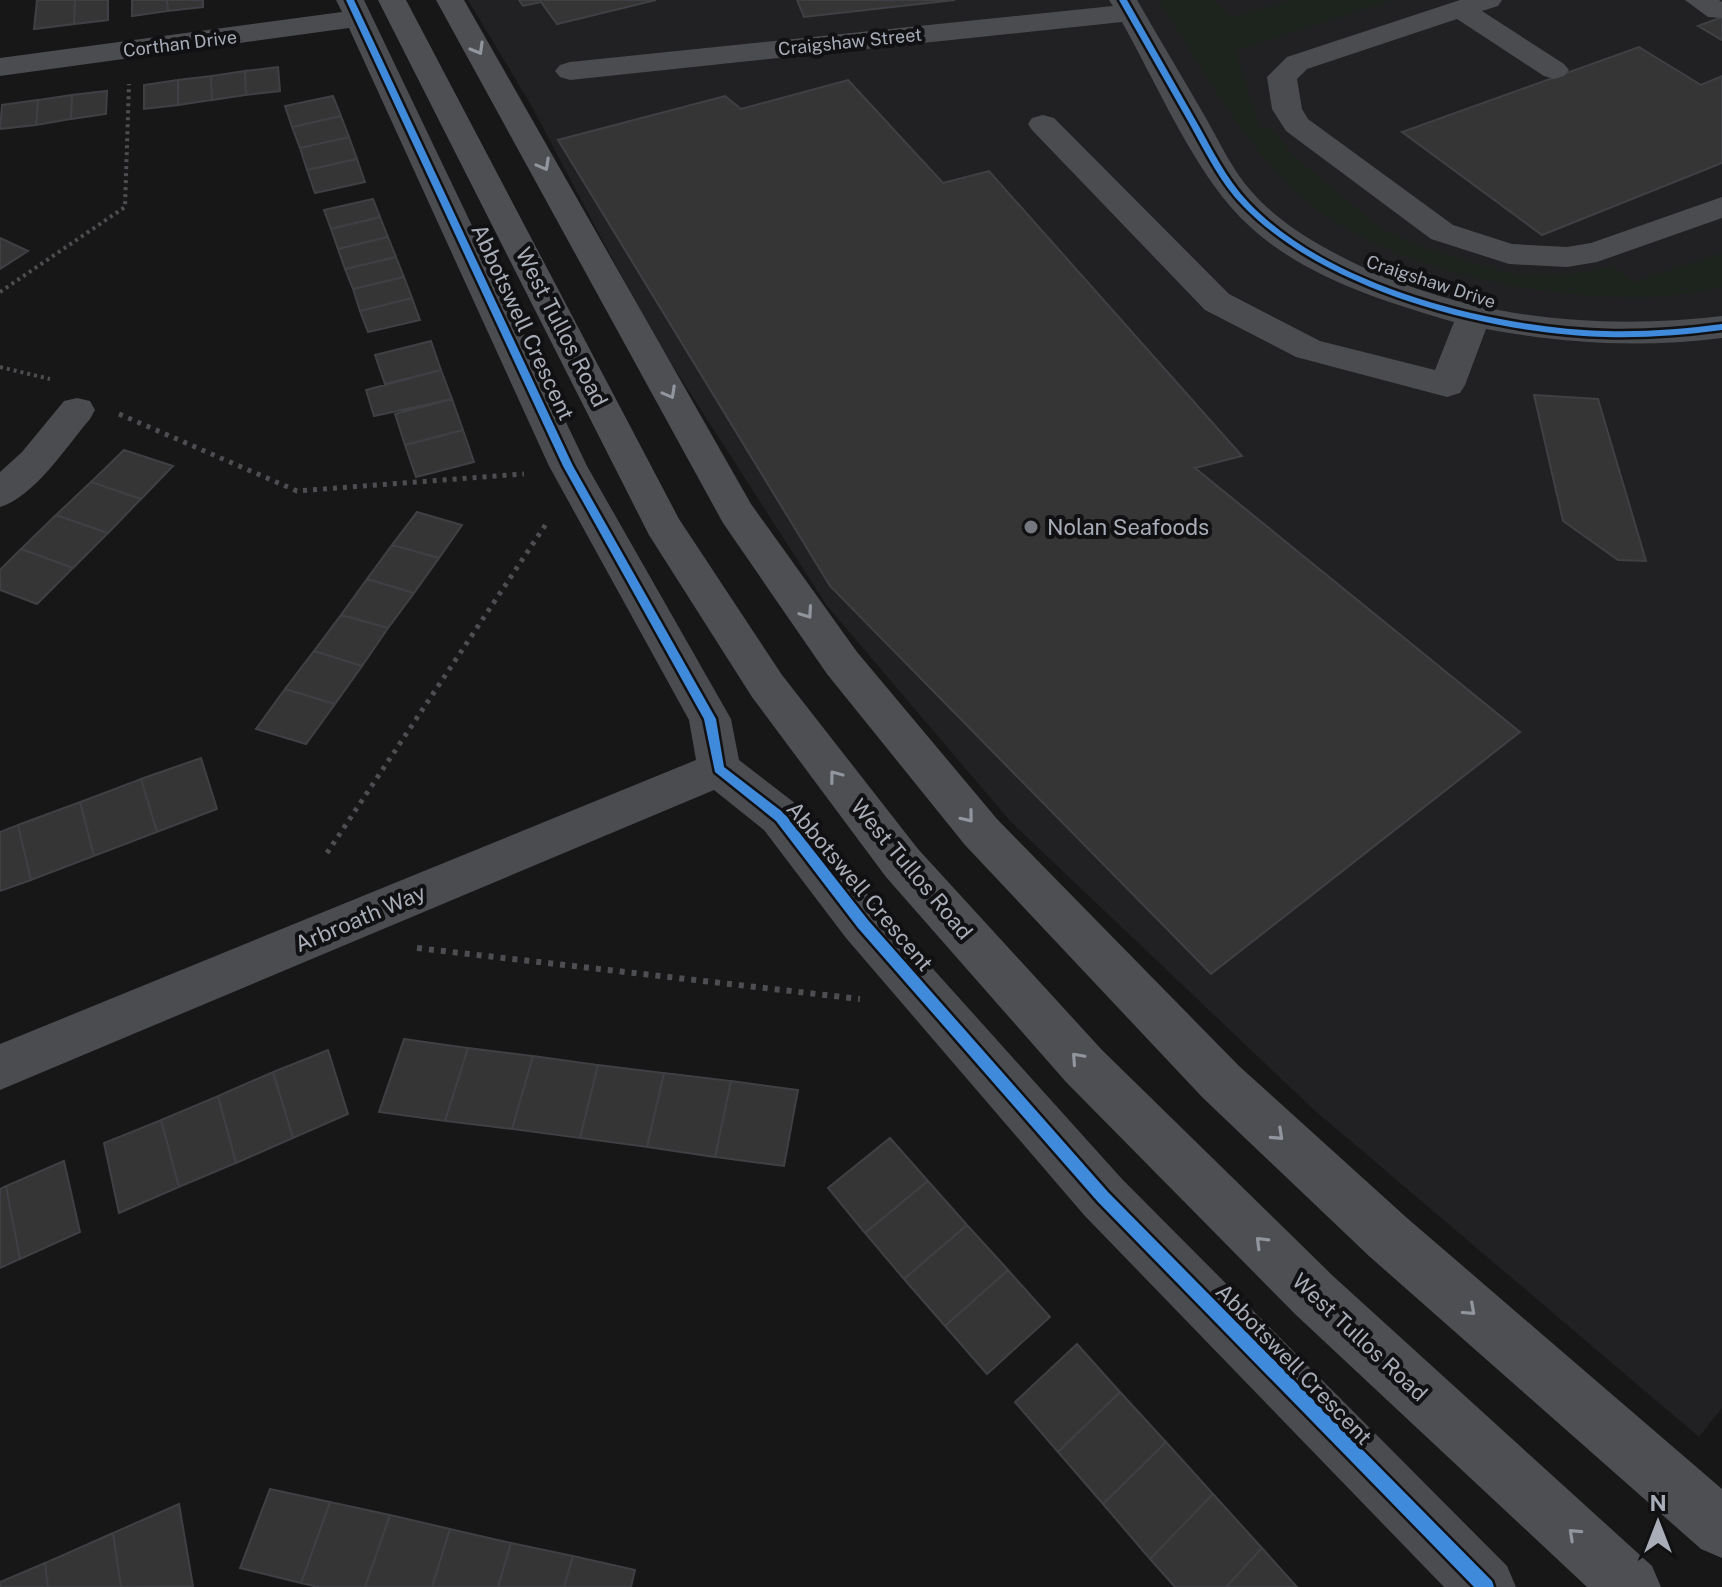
<svg xmlns="http://www.w3.org/2000/svg" width="1722" height="1587" font-family="'Public Sans',sans-serif">
<style>
.built{fill:#212123}
.green{fill:#1d241e}
.building{fill:#353536;stroke:#3f4043;stroke-width:2}
.lines{fill:none;stroke-linecap:round;stroke-linejoin:round}
.path-far2{stroke:#4d4e52;stroke-width:4;stroke-dasharray:3 4;stroke-linecap:butt}
.path-far1{stroke:#4d4e52;stroke-width:5;stroke-dasharray:4 6;stroke-linecap:butt}
.path{stroke:#4d4e52;stroke-width:6;stroke-dasharray:5 7;stroke-linecap:butt}
.minor{fill:#4b4c50;fill-rule:evenodd}
.major{fill:#4d4f52;fill-rule:evenodd}
.cycleway-casing{stroke:#111113;stroke-width:5}
.cycleway{fill:#408adc;fill-rule:evenodd}
.oneway{stroke:#91969e}
.poi-dot{fill:#757880;stroke:#111113;stroke-width:3}
.labels{text-anchor:middle;stroke-width:8;stroke-linejoin:round;paint-order:stroke}
.far-street-label{font-size:18px;fill:#a8adb8;stroke:#111113}
.street-label{font-size:22px;fill:#a8adb8;stroke:#111113}
.poi-label{font-size:22px;fill:#a8adb8;stroke:#111113;text-anchor:start}
</style>
<rect width="100%" height="100%" fill="#171717"/>
<path class="built" d="M468,0H1722V1408L1699,1437L1313,1109L1011,822L827,606L651,332L531,105Z"/>
<path class="green" d="M1158,0H1213L1232,17L1291,0H1392L1236,51L1260,128H1271L1297,159L1382,229L1429,250L1516,275H1568L1613,266L1633,282L1722,253V287C1607,318 1384,277 1296,192C1240,138 1200,65 1158,0Z"/>
<path class="building" d="M37,0H75L74,24L34,29Z
M75,0H108V20L74,24Z
M132,0H167L168,11L132,16Z
M167,0H203V7L168,11Z
M519,0H656L557,24L541,2L523,6Z
M797,0H955L804,17Z
M1722,17V40L1698,26Z
M1639,47L1701,85L1722,76V163L1542,235L1402,132Z
M278,67L280,91L246,95L245,71Z
M245,71L246,95L212,100L211,76Z
M211,76L212,100L178,105V80Z
M178,80V105L144,109V85Z
M848,80L943,183L989,171L1242,456L1195,468L1520,732L1211,974L830,586L558,140L725,96L741,109Z
M107,91L106,114L71,119L72,95Z
M72,95L71,119L36,125L38,100Z
M333,96L341,116L292,127L285,106Z
M38,100L36,125L0,129L2,105Z
M341,116L349,137L300,148L292,127Z
M349,137L357,159L307,170L300,148Z
M357,159L365,182L315,193L307,170Z
M373,199L380,217L331,229L324,210Z
M380,217L388,237L338,249L331,229Z
M388,237L396,257L345,269L338,249Z
M0,238L28,251L0,269Z
M396,257L404,277L353,289L345,269Z
M404,277L412,298L360,311L353,289Z
M412,298L420,320L368,332L360,311Z
M431,341L441,370L385,384L375,355Z
M441,370L452,399L374,416L366,390Z
M1534,395L1598,399L1646,561L1618,560L1563,521Z
M452,399L463,430L405,445L395,414Z
M463,430L474,462L416,477L405,445Z
M124,450L173,466L141,499L91,482Z
M91,482L141,499L108,533L56,515Z
M417,512L462,525L439,558L392,545Z
M56,515L108,533L73,568L21,549Z
M392,545L439,558L414,593L367,579Z
M21,549L73,568L37,604L0,590V570Z
M367,579L414,593L388,628L341,615Z
M341,615L388,628L362,666L314,651Z
M314,651L362,666L335,704L285,689Z
M285,689L335,704L306,744L256,729Z
M201,758L217,809L157,832L141,779Z
M141,779L157,832L94,856L80,802Z
M80,802L94,856L31,880L18,825Z
M18,825L31,880L0,891V832Z
M404,1039L468,1048L445,1121L379,1112Z
M468,1048L533,1056L512,1129L445,1121Z
M328,1050L348,1114L293,1138L273,1072Z
M533,1056L598,1065L580,1138L512,1129Z
M598,1065L664,1073L647,1147L580,1138Z
M273,1072L293,1138L236,1163L218,1096Z
M664,1073L731,1081L715,1157L647,1147Z
M731,1081L798,1090L784,1166L715,1157Z
M218,1096L236,1163L179,1187L161,1120Z
M161,1120L179,1187L119,1213L104,1143Z
M890,1138L928,1181L865,1233L828,1188Z
M64,1161L80,1232L20,1259L6,1186Z
M928,1181L967,1225L904,1279L865,1233Z
M6,1186L20,1259L0,1268V1189Z
M967,1225L1008,1270L945,1326L904,1279Z
M1008,1270L1050,1317L987,1374L945,1326Z
M1077,1344L1120,1392L1058,1452L1015,1402Z
M1120,1392L1166,1442L1103,1504L1058,1452Z
M1166,1442L1213,1494L1150,1559L1103,1504Z
M270,1489L330,1502L301,1583L240,1568Z
M1213,1494L1262,1548L1226,1587H1175L1150,1559Z
M330,1502L390,1515L365,1587H318L301,1583Z
M179,1504L193,1586L121,1587L113,1533Z
M390,1515L450,1529L432,1587H365Z
M450,1529L511,1543L498,1587H432Z
M113,1533L121,1587H48L45,1563Z
M511,1543L573,1556L564,1587H498Z
M1262,1548L1297,1587H1226Z
M573,1556L635,1570L631,1587H564Z
M45,1563L48,1587H0V1582Z"/>
<g class="lines">
<path class="path-far2" d="M0,292L125,207L129,84
M0,367L50,379"/>
<path class="path-far1" d="M119,414L297,491L524,474
M327,853L548,521"/>
<path class="path" d="M417,948L860,999"/>
<path class="minor" d="M336,0H364L587,466L731,719L739,760L796,804L880,910L1122,1179L1507,1566L1516,1587H1444L1084,1215L846,938L764,830L714,790L0,1090V1044L696,760L689,720L549,466L349,28L0,76V58L342,12Z
M1109,0H1137C1160,40 1184,80 1207,120C1221,145 1233,171 1252,192C1273,216 1301,235 1329,250C1448,316 1588,332 1722,316V338C1641,348 1566,344 1486,329L1465,385L1460,393L1447,397L1296,357L1205,310L1032,130L1028,124L1032,118L1043,115L1054,118L1229,294L1320,341L1435,370L1454,322C1375,299 1285,271 1230,206C1188,157 1154,79 1122,22L570,80L560,77L555,71L560,65L570,62L1113,6Z
M1460,0H1502L1498,6L1482,11L1564,64L1569,70L1564,76L1554,79L1544,76L1457,19L1307,69L1297,79L1302,109L1308,119L1453,225L1512,244L1567,247L1591,243L1722,197V218L1597,262L1567,267L1509,264L1431,239L1286,131L1272,109L1267,77L1287,57Z
M1685,0H1719L1722,2V18L1708,17Z
M77,398L90,401L95,410L90,419C67,446 34,497 0,507V472L22,452L64,401Z"/>
<path class="major" d="M378,0H406L679,519L782,675L918,849L1102,1050L1333,1276L1652,1566L1661,1587H1587L1295,1314L1066,1082L886,877L752,697L649,535Z
M436,0H464L751,504L857,652L997,819L1239,1066L1407,1218L1722,1489V1558L1701,1549L1369,1256L1203,1098L965,845L827,674L723,523Z"/>
<g class="cycleway-casing">
<path id="cycleway" d="M346,0H354L573,466L716,719L724,767L784,813L868,920L1108,1192L1492,1581L1494,1587H1474L1098,1202L858,928L776,821L715,772L704,719L563,466Z
M1119,0H1127C1150,40 1173,81 1196,121C1212,149 1226,179 1249,203C1329,287 1493,328 1607,331C1646,332 1684,329 1722,324V330C1684,335 1646,338 1607,337C1491,334 1327,292 1244,207C1220,183 1205,151 1188,121C1165,81 1142,40 1119,0Z"/>
</g>
<use href="#cycleway" class="cycleway"/>
</g>
<defs><path id="oneway-chevron" d="M-2-3.5L2.5 0L-2 3.5" fill="none" stroke-width="1.6" stroke-linecap="round" stroke-linejoin="round" transform="scale(2)"/></defs>
<g class="oneway">
<use href="#oneway-chevron" transform="translate(478 49) rotate(60)"/>
<use href="#oneway-chevron" transform="translate(544 165) rotate(61)"/>
<use href="#oneway-chevron" transform="translate(670 393) rotate(61)"/>
<use href="#oneway-chevron" transform="translate(807 613) rotate(55)"/>
<use href="#oneway-chevron" transform="translate(835 776) rotate(-127)"/>
<use href="#oneway-chevron" transform="translate(968 817) rotate(51)"/>
<use href="#oneway-chevron" transform="translate(1077 1058) rotate(-132)"/>
<use href="#oneway-chevron" transform="translate(1278 1135) rotate(43)"/>
<use href="#oneway-chevron" transform="translate(1261 1242) rotate(-135)"/>
<use href="#oneway-chevron" transform="translate(1470 1310) rotate(42)"/>
<use href="#oneway-chevron" transform="translate(1574 1534) rotate(-137)"/>
</g>
<circle class="poi-dot" cx="1031" cy="527" r="8"/>
<g class="labels">
<g class="far-street-label">
<text transform="translate(850 42) rotate(-6)" y="6">Craigshaw Street</text>
<text transform="translate(180 44) rotate(-7)" y="6">Corthan Drive</text>
<text transform="translate(1431 282) rotate(18)" y="6">Craigshaw Drive</text>
</g>
<g class="street-label">
<text transform="translate(523 322) rotate(65)" y="8">Abbotswell Crescent</text>
<text transform="translate(562 327) rotate(63)" y="8">West Tullos Road</text>
<text transform="translate(912 869) rotate(50)" y="8">West Tullos Road</text>
<text transform="translate(860 886) rotate(50)" y="8">Abbotswell Crescent</text>
<text transform="translate(360 918) rotate(-23)" y="8">Arbroath Way</text>
<text transform="translate(1360 1337) rotate(43)" y="8">West Tullos Road</text>
<text transform="translate(1294 1364) rotate(46)" y="8">Abbotswell Crescent</text>
</g>
<g class="poi-label">
<text x="1047" y="535">Nolan Seafoods</text>
</g>
</g>
<g transform="translate(1658 1523)" stroke="#111113" stroke-width="6" paint-order="stroke">
<path d="M0-6L14 30L0 20L-14 30Z" fill="#a8adb8"/>
<text y="-12" font-size="22" font-weight="bold" text-anchor="middle" fill="#a8adb8">N</text>
</g>
</svg>
